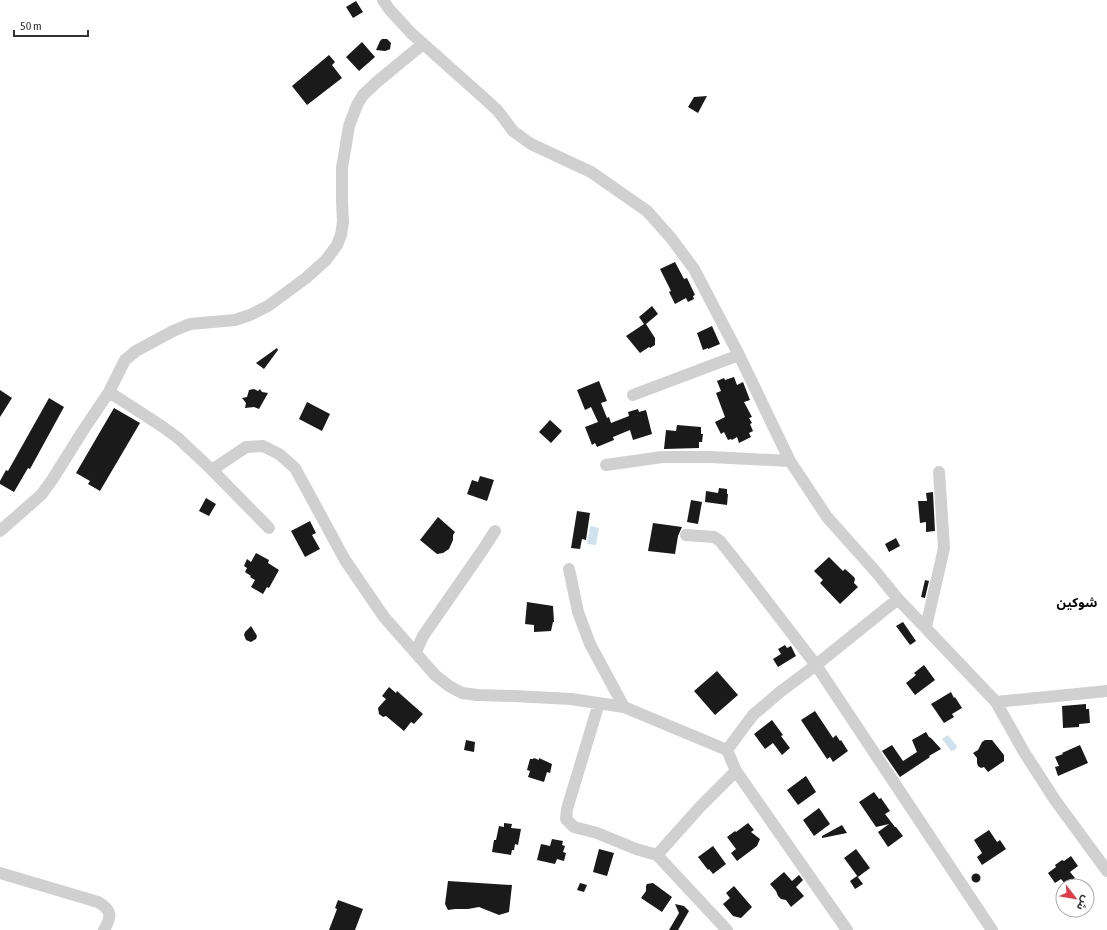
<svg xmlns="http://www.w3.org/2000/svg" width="1107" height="930" font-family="'Asap Condensed','Noto Sans Arabic',sans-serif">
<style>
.water{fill:#cfe2ee}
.building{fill:#1a1a1a}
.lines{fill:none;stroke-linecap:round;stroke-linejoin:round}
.minor{stroke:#d0d0d0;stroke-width:12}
.labels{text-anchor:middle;stroke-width:4;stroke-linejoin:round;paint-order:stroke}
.quarter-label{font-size:13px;font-weight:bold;fill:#000;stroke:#fff}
</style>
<rect width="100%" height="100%" fill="#fff"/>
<path class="water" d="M590,526L599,528L596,545L587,544Z
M948,735L957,746L955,750L951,751L942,739Z"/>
<path class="building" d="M356,1L363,12L353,18L346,7Z
M382,39H387L391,43L390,49L388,50L385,51L376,50L380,41Z
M362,42L375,57L359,71L346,57Z
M329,55L335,62L332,65L342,78L307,105L292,86Z
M707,96L698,113L688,107L694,97Z
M675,262L684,279L687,278L695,295L693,296L694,299L688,302L686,298L675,304L669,292L671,291L660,269Z
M652,306L658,314L646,324L655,338V345L650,348L649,347L640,353L626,336L644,324L639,317Z
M712,326L720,344L708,349V348L703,350L697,333Z
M277,348L278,350L264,369L256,363Z
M734,377L737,385L743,382L750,400L744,402L752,417L749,418L752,423L750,424L753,431L749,433L751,437L739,443L737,437L732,440L731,439L728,440L724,432L721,434L715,422L725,417L716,393L721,391L717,381L724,378L725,380Z
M599,381L607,401L601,403L607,418L609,417L611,423L629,416L628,412L638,409L639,412L646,410L652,434L633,440L630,430L613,437L614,440L597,447L595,443L592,445L585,427L598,422L591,407L585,410L577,390Z
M254,389L258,391L260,389L262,392L268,393L259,409L254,407L245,408L246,403L242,398L247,397L249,390Z
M0,390L12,398L0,417Z
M49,398L64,407L30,469L28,468L14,492L0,484V481L6,470L8,471Z
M307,402L330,414L322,431L299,419Z
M114,408L140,423L100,491L88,484L90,481L76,473Z
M550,420L562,431L551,443L539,432Z
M677,425L701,427V434H703L702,442H699V448L664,449L666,430L676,431Z
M480,476L494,480L487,501L467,494L472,480L478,482Z
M719,488L727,489V494H728L727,505L705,502L706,491L718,493Z
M933,492L935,531L926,532V522L920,523L918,501H927L926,493Z
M206,498L216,504L209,516L199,511Z
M691,500L702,502L698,524L687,522Z
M577,511L590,513L586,540L582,539L580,549L571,548Z
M438,517L455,532L453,535V540L449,549L443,553L437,554L420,540Z
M310,521L316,533L312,535L320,549L305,557L291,531Z
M653,523L682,527L678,536L675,554L648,551Z
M896,538L900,546L889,552L885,544Z
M256,553L269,560L268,563L279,570L269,588L267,587L263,594L251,587L255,580L250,577L251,576L245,572L247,568L244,566L247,559L251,562Z
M829,557L843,571L845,569L854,577L855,579L854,583L858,587L840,604L820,583L823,580L814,571Z
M925,580L929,581L925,598L921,597Z
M527,602L553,606L554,622H553L551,631L534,632V625L525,624Z
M903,622L916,641L910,645L896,626Z
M251,626L256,634L257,636L256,639L251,642L246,640L244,635L245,632Z
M785,645L787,648L791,646L796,656L778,667L773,659L781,654L778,649Z
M924,665L935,680L915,695L906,683L916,675L914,673Z
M717,671L738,695L715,715L694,691Z
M389,687L396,693L397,691L423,714L414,724L411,722L404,731L386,716L383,717L379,714L378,708L386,699L382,696Z
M951,692L954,698L955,697L962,708L952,714L954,717L944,723L931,704Z
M1086,704V709H1089L1090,723L1079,724V727L1063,728L1062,706Z
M815,711L833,738L836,735L840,741L841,740L848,751L833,762L830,757L827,759L801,720Z
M772,720L783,735L781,736L790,748L782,755L773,743L765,749L754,734Z
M926,732L929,737L931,738L941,749L929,756L930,757L900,777L882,751L892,745L903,761L917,752L912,740Z
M466,740L475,742L474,752L464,750Z
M985,740H992L1004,755V761L988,772L984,767L981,768L978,766L977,763V758L973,753L978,750L982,742Z
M1080,745L1088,763L1058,776L1055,767L1059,766L1055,757L1063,754L1062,753Z
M534,758L539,760V758L552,764L550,773L547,772L544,782L528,777L530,771L527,770L530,759H533Z
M806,776L816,792L798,805L787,790Z
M874,792L879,799L881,798L890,811L885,814L895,827H896L903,836L888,847L878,832L889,824L876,827L859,802Z
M819,808L830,824L814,836L803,820Z
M504,823L512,824L511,828L521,829L518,845L515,844L514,850H512L511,855L492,852L494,840H496L499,826L504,827Z
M748,823L754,830L751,832L760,839L757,846L737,861L731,853L736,849L727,837L735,831L736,832Z
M842,825L847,833L822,838V836Z
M989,830L997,842L1000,840L1006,849L982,865L977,857L982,853L974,840Z
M552,839L563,841L562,845L565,846L563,852L566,853L564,861L557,859L555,864L537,860L541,844L550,846Z
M713,846L726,864L713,874L709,869L708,870L698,857Z
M599,849L614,853L607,876L593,872Z
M856,849L870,868L858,877L844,858Z
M1071,856L1078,866L1070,872L1075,878L1066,885L1061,879L1055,883L1048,873L1056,867L1055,865L1062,860L1064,861Z
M784,872L792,881L799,875L803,880L796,887L804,896L791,907L786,900L781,899L778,896L776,891L770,884Z
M971.5 878a4.5 4.5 0 1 1 9 0a4.5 4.5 0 1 1-9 0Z
M857,876L863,884L855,889L850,881Z
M448,881L512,885L509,912L499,915L479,907L468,909H455L448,910L445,904Z
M580,883L587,885L584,892L577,890Z
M653,883L672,897L662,912L641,898L646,891V886L647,884Z
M734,886L752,907L741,918L733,916L723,904L730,898L726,893Z
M338,900L363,909L355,930H329L337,909L335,908Z
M675,904L684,906L689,911L678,930H669L679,913Z"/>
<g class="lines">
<path class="minor" d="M383,0L389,9L411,33L484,98L498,111L513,131L531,144L591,172L647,211L671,238L694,269L739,355L790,461
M109,392L163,427L178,438L212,470L246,447L263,446L279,454L295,468L345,560L384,617L435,675L449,686L462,693L477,695L514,696L571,699L624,707
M633,395L739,355
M606,465L662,457H711L790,461L827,517L876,572L898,599L996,702
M212,470L269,528
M0,531L41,495L52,480L84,429L109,392L125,360L136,351L173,331L190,324L235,320L250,315L268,306L306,278L326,260L337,245L341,235L343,222L342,201V168L349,126L357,105L363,95L378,81L423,44
M686,535L714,537L720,541L743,570L816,665L992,930
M569,569L578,612L590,644L624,707L727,750L736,771L847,930
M926,627L944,548L939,472
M416,652L423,636L482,551L495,531
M1107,691L996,702L1024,752L1055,800L1107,871
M599,703L567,809L566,819L574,827L597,833L636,849L657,855
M727,750L753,715L780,692L816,665L898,599
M0,873L98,902C112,910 112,916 104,930
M727,930L657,855L700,807L736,771"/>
</g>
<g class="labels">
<g class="quarter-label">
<text x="1077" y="607">شوكين</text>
</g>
</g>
<g transform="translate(1075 898) rotate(121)"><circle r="19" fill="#ffffff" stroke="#adadad"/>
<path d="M0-3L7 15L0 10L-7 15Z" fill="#e63946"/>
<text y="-6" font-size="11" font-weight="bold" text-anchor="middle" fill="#333333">ش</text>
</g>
<path d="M14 30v6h74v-6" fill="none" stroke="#333333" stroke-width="2"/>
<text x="20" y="30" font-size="12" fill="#333333" stroke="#ffffff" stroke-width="3" paint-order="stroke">50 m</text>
</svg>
